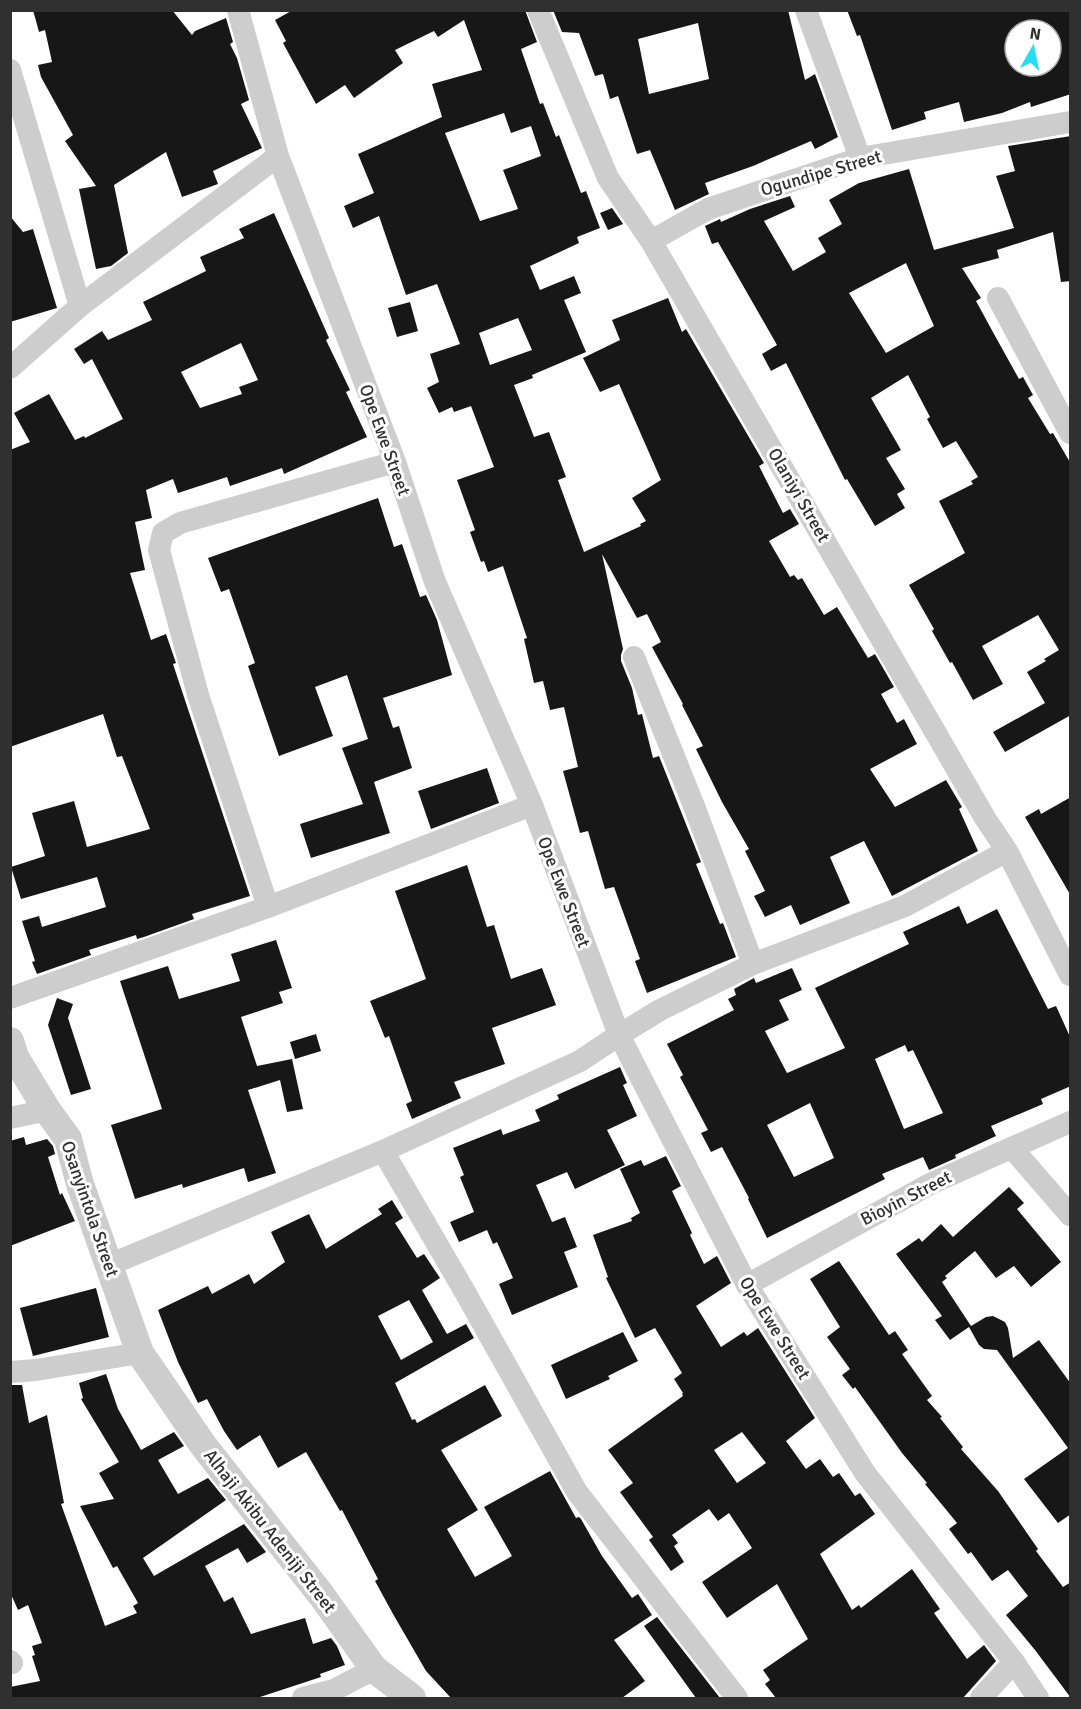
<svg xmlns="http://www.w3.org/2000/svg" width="1081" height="1709" font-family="Signika,sans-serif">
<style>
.building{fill:#171717;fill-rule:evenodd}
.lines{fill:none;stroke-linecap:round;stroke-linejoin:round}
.minor{stroke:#cdcdcd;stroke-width:22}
.tertiary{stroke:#cdcdcd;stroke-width:28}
.labels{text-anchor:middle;stroke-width:6;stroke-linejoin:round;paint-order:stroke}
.street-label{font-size:18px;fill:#303030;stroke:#fff}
</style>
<rect width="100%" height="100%" fill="#fff"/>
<path class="building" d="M33,10H172L192,35L195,31L226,18L233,42L230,44L237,58L249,100L241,104L262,148L213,171L218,184L182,197L166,152L114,185L128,253L111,266L96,269L79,189L96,186L65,141L73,135L41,77L38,65L52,62L45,30L39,32Z
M293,10H525L537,42L521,49L540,104L543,103L556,137L559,135L581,193L586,191L600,228L577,237L579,243L530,266L540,290L574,276L581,293L564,300L586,352L532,375L533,378L514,385L534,437L549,432L566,477L558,480L584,552L641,526L640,524L646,521L632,498L661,480L619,384L600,392L583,358L620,340L612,320L668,298L682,332L686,329L764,463L759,466L783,513L790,509L799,524L769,541L790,577L794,575L798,580L802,578L824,615L837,607L868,658L875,654L894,687L881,694L897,723L904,719L917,744L870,769L895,807L946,780L962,807L959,809L978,851L892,896L864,841L830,857L850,903L800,925L791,905L765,917L754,896L765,891L745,851L749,849L722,802L696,749L703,746L682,705L683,704L652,647L661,642L647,614L637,618L602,554L623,649L621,655V661L632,688L638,715L642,714L653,758L659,756L701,862L696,864L720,924L723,923L736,957L647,993L635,961L640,959L614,887L605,889L588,831L580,833L563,771L578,767L564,707L550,710L543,681L534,683L524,639L527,638L503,566L488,572L484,561L481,562L470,532L475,530L457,480L494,467L471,406L454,412L452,407L439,413L427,388L439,382L430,354L460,344L437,284L406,295L379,216L353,228L344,206L374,193L358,154L442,117L432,84L482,70L464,20L438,37L434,31L395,50L403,63L354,98L345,85L316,104L283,43L286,41L275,20ZM504,113L511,133L531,126L541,156L503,170L518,209L480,221L445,133ZM518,318L532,350L490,365L479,333Z
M553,10H788L805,80L815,74L838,137L815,149L811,141L753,166L705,183L709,194L675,210L650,150L637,154L618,96L610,99L603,74L595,76L579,33L562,32ZM698,23L709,79L649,94L638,39Z
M847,10H1071V94L1031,107L1030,102L1002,113L964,122L959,102L924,112L926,119L892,130L860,35L857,36ZM1015,30H1051V66H1015Z
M1071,136V281L1061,282L1053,232L997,250L999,258L962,268L981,298L976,301L994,334L1019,379L1023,377L1033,395L1028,398L1050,434L1053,433L1071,464V715L1005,752L993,732L1045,703L1027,672L1046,661L1044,659L1059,650L1038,615L982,646L1003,684L973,700L952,662L950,663L932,631L934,629L909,585L965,553L939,501L973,484L971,481L978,477L956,441L943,448L927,419L930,417L908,375L871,398L901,450L886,458L905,489L897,494L905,508L875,526L847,479L845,480L786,363L771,371L762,354L777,345L718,242L712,244L705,226L720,219L721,222L750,209L790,196L795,207L764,221L793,271L826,252L818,238L842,224L829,200L859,183L909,169L934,250L1014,228L996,176L1015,171L1008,146ZM906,263L934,326L886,353L849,293Z
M612,208L623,224L608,230L600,213Z
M274,213L329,338L326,340L350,390L346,392L367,437L284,474L282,468L230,486L227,477L178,493L173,479L146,490L152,518L135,522L145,570L130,573L151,640L166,634L176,663L173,664L250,896L192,914L194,919L144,937L137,939L136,935L89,950L91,955L37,974L32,962L35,961L22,921L39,916L42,927L106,907L97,877L21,899L11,867L45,856L32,813L74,801L87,847L150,829L122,756L117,757L103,714L10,747V450L30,442L14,413L49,394L75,440L84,436L85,438L123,419L92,359L84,364L74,349L102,331L108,340L152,320L143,302L206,271L200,257L244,238L239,229ZM241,343L258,380L239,387L242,394L200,408L181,372Z
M10,216L23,232L33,229L57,308L10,322Z
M410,302L418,331L397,337L388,308Z
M378,498L394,547L402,544L420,597L426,595L437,620L452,675L383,698L393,728L399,726L412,768L374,782L390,833L311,858L300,824L363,804L342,748L368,739L347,675L315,687L333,736L279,756L248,666L255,663L229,589L221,592L208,558Z
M487,768L499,803L431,829L418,791Z
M1071,797V896L1025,817L1039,809L1041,814Z
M467,865L487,927L494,925L511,979L542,968L556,1005L492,1028L505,1064L454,1082L461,1098L412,1119L406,1104L412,1101L389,1036L385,1038L370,1001L426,979L395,891Z
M959,906L967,924L997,909L1048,1009L1056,1006L1071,1039V1086L1041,1099L1043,1104L991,1126L996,1136L955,1155L956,1158L929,1170L923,1157L882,1174L885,1179L767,1238L748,1199L749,1198L722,1147L711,1152L701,1133L708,1130L680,1077L683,1075L667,1044L734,1010L728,999L736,995L734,989L754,978L756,983L792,968L802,990L779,1000L789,1020L765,1031L787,1073L845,1048L815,988L909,944L903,932ZM905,1045L908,1052L913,1050L943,1113L904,1129L875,1059ZM810,1103L834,1158L794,1177L767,1125Z
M276,940L292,988L279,992L283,1003L241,1017L257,1066L292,1059L303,1109L287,1112L280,1080L248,1090L276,1173L248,1182L244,1168L183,1188L182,1184L135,1199L111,1125L162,1109L120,981L168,966L179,999L240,981L231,954Z
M57,998L73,1004L68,1018L91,1089L71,1095L48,1025Z
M316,1034L321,1051L295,1059L290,1042Z
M620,1067L627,1083L623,1085L637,1116L607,1130L625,1165L575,1189L567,1172L536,1185L552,1222L565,1217L577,1247L564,1252L578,1287L512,1315L499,1284L513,1278L497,1242L493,1244L487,1230L459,1242L450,1222L474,1212L460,1177L464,1175L453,1148L501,1129L503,1135L540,1121L535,1110L559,1099L557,1095Z
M24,1137L26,1145L47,1139L53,1146L55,1154L48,1157L60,1195L62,1193L75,1221L10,1246V1141Z
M666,1156L681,1186L672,1191L692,1233L690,1235L704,1264L717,1256L731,1283L696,1306L721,1347L744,1332L747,1336L758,1328L815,1418L786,1441L806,1469L820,1459L833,1477L839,1473L855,1496L860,1493L875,1514L820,1554L852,1610L859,1605L861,1608L912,1569L940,1609L934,1613L967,1659L984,1645L996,1661L963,1698H776L765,1684L770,1680L763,1670L808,1639L777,1584L727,1618L702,1582L752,1548L729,1513L718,1521L709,1509L672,1535L678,1543L674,1546L684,1562L671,1571L649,1540L653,1537L620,1492L633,1483L608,1450L683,1396L682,1394L683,1393L674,1379L682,1373L655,1328L635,1338L606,1278L608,1277L593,1235L632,1221L631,1218L640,1213L620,1169L641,1160L644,1166ZM742,1432L766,1463L737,1483L714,1450Z
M1009,1187L1024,1203L1017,1209L1061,1262L1031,1287L1014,1266L996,1278L975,1251L945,1276L947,1278L942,1282L971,1326L986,1317L993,1316L1005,1322L1008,1328L1013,1358L1039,1340L1071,1384V1514L1058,1523L1024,1479L1068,1448L997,1350L984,1349L979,1345L969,1327L950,1340L935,1320L942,1316L896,1254L919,1238L922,1242L941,1224L953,1237Z
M392,1200L403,1218L395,1223L417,1258L424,1254L440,1278L422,1290L447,1334L466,1324L474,1338L395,1383L412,1420L415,1419L417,1423L485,1385L502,1416L441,1450L478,1510L447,1529L475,1577L512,1556L484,1507L550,1471L576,1518L579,1517L581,1519L602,1556L632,1598L638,1594L652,1615L614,1640L645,1681L622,1698H451L426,1671L393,1614L375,1581L378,1579L342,1510L340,1511L306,1452L278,1468L260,1435L237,1450L224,1431L207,1399L198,1403L178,1362L158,1310L208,1286L212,1294L249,1274L254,1284L285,1262L271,1232L309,1214L326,1249L382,1214L378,1209ZM409,1300L433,1342L401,1360L378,1316Z
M839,1261L889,1335L895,1331L908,1350L902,1354L932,1396L927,1400L942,1417L940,1418L963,1447L961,1449L998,1491L1038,1549L1036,1551L1063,1587L1071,1582V1698L1035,1650L1006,1615L1028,1596L1008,1570L992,1581L971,1552L968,1554L949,1529L957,1523L925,1484L927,1483L902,1453L855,1387L853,1389L842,1375L850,1369L827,1337L840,1327L810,1279Z
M96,1288L109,1337L33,1356L20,1308Z
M623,1332L638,1361L608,1376L610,1379L566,1399L551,1365Z
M106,1374L118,1409L141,1450L174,1432L184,1446L158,1460L178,1494L208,1478L226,1500L143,1558L154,1576L244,1524L266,1552L247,1563L238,1548L205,1566L224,1602L233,1597L251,1634L305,1618L313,1644L331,1638L337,1646L345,1665L320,1674L321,1677L257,1698H10V1687L40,1681L32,1656L35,1655L32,1646L42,1643L28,1605L18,1610L10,1592V1385H22L29,1423L47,1415L64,1503L61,1504L105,1626L137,1613L133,1606L138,1603L117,1566L113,1568L80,1506L114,1499L99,1473L119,1462L81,1399L83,1398L79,1383Z
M657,1617L720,1698H696L644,1626Z"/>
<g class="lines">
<path class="minor" d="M238,10L278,156L395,462L435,582L532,805L619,1035L747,1285L865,1473L1014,1662L1038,1698
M538,10L608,178L651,241L985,818L1007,851L1070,975
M806,10L860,158
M10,70L80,306
M651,241L708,209L860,158L1070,122
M998,298L1070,433
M10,368L80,306L278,156
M634,657L694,806L753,964
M268,907L198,695L159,550L163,533L180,523L395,462
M10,998L268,907L532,805
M10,1118L47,1110
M1012,1148L1070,1215
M383,1151L465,1292L577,1492L737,1698
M109,1265L383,1151L580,1061L619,1035L660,1010L753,964L905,906L1007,851
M747,1285L930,1184L1070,1122
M10,1372L36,1370L140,1353
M10,1661L12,1663
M303,1698L334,1690L374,1669
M981,1698L1014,1662"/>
<path class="tertiary" d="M10,1041L15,1057L47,1110L68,1139L80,1184L140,1353L203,1445L322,1596L374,1669L412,1698"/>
</g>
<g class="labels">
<g class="street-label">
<text transform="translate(821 173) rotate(-16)" y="6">Ogundipe Street</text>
<text transform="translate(385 440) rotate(70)" y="6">Ope Ewe Street</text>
<text transform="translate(799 495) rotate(60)" y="6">Olaniyi Street</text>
<text transform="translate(564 892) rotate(69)" y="6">Ope Ewe Street</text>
<text transform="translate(906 1198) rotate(-27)" y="6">Bioyin Street</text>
<text transform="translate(90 1209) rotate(71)" y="6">Osanyintola Street</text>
<text transform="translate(775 1328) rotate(58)" y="6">Ope Ewe Street</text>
<text transform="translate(270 1531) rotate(52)" y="6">Alhaji Akibu Adeniji Street</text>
</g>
</g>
<rect width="1081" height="1709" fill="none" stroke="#303030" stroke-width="24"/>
<g transform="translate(1033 48) rotate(9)"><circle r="28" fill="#ffffff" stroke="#acacac" stroke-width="1.5"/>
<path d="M0-4.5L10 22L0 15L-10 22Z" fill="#28ddf1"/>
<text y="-9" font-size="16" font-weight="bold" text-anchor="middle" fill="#303030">N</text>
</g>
</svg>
